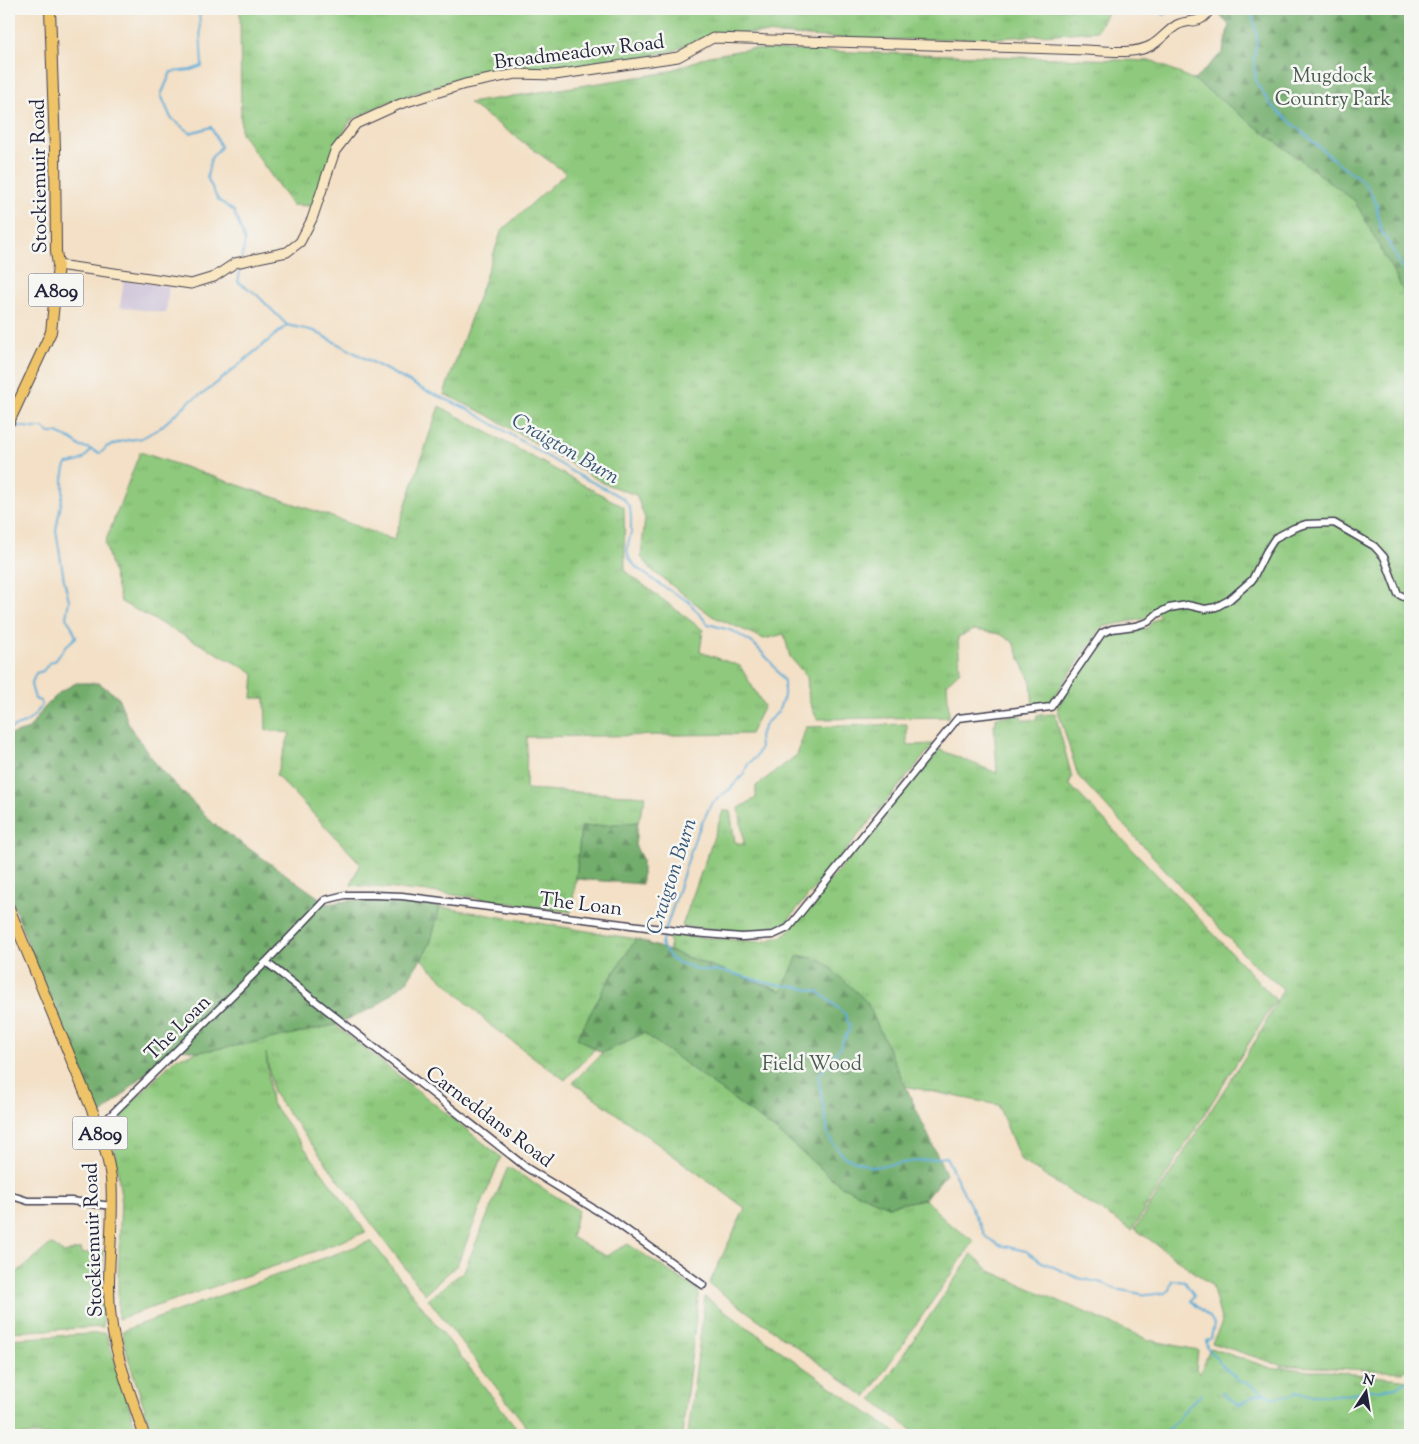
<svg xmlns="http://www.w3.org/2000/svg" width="1419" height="1444" font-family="'Sorts Mill Goudy',serif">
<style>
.industrial{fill:#cabfd6}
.grass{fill:url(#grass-tufts);stroke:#58765c}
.forest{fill:url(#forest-firs);stroke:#4a6854}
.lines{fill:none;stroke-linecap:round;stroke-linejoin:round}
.stream{stroke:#5dacd7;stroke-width:2}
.street-casing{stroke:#413e50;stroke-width:9}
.secondary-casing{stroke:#413e50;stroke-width:11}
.primary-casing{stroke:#413e50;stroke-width:12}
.street{stroke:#fff;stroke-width:6}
.secondary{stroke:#f9e7c3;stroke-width:9}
.primary{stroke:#efc469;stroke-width:10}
.labels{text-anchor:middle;stroke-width:5;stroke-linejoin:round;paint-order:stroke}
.shield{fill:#f6f6f2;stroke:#626272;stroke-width:1}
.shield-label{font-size:19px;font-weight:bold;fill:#22223b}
.street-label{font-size:20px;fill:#22223b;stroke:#f6f6f2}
.park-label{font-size:20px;fill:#485c52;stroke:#f6f6f2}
.water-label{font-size:21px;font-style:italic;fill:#3a5979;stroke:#f6f6f2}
</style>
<defs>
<pattern id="grass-tufts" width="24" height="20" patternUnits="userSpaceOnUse" patternTransform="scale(1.25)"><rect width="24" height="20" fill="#8ec97d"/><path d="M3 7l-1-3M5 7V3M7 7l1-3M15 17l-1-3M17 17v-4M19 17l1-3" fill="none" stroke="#7aac6d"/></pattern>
<pattern id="forest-firs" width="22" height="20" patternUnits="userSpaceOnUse" patternTransform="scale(1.25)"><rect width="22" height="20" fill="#72ad6c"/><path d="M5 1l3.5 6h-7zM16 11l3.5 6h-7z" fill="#5d8c5a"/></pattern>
</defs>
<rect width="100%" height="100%" fill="#f6f6f2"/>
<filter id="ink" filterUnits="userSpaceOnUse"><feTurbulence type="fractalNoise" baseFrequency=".02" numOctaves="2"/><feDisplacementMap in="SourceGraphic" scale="10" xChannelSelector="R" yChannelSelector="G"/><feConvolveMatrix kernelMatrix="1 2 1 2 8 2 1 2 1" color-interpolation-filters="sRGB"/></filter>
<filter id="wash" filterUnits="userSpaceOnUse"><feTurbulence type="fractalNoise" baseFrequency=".0096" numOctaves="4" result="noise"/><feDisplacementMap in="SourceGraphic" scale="20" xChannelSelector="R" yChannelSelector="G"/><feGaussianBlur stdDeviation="1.12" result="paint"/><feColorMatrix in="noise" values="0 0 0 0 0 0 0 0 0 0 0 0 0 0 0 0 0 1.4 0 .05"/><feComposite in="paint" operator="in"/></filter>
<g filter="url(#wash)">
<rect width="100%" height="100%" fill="#f3e0c6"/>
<path class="industrial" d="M124,280L169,286L166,313L120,307Z"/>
<path class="grass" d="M240,9H1109L1097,31L998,38L871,40L762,33L712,34L673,51L619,62L537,68L452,81L383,104L351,120L334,148L311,206L292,205L241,133Z
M1214,9H1410V1366L1402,1372L1280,1365L1212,1343L1222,1323L1212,1285L1135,1229L1261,1032L1283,989L1251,962L1078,776L1057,707L1089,653L1109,632L1147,628L1155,619L1160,616L1155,611L1148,618L1102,627L1049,704L1033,706L1031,683L1013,642L1000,634L974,630L958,637L960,671L947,683L949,717L817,719L809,701L807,677L790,657L784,634L764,639L712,616L654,572L641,557L645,518L636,495L605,484L486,414L444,394L502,230L566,173L469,103L664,73L709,56L749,49L1153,61L1194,80L1223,52L1229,25Z
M439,406L624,507L625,571L703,630L700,652L740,666L764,706L750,734L527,737L526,789L646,796L638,822L581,827L576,879L571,912L441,893L351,885L360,863L276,775L290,733L266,730L265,698H252L254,673L121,602L105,543L140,452L327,515L394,540Z
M1055,714L1072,777L1069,784L1191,910L1276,1000L1132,1230L1021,1161L998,1105L905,1086L867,1002L783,991L670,951L669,935L763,942L785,935L938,749L997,773L994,724H996V717L1020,715L1023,720H1036L1037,715Z
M907,724V745L934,744L783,926L769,932L746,933L682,926L723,811H730L735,842L744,844L739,808L756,798V786L797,755L806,727Z
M440,907L636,939L604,988L578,1038L595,1049L565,1080L491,1026L421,959L430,944Z
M335,1025L501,1157L457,1265L425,1294L273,1093L266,1053L271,1102L366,1232L278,1265L118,1319V1281L121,1196L111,1124L176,1058L199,1052Z
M644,1033L784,1137L841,1186L888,1206L925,1199L946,1221L974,1241L866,1397L709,1284L745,1208L573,1082L602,1053Z
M508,1167L578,1210L571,1237L606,1256L628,1244L699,1291L682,1435H533L428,1299L464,1271Z
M371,1241L522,1435H153L128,1357L122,1331Z
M51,1244L64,1253L81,1249L83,1254L103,1250V1327L9,1332V1266L15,1274Z
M972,1254L990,1271L1149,1340L1198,1350L1196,1369L1200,1373L1210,1348L1274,1369L1281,1367L1309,1371H1327L1410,1380V1435H918L872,1400Z
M705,1297L899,1435H688Z
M106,1333L138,1435H9V1339Z"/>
<path class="forest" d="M1214,9H1410V301L1408,300L1355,201L1194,80L1223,52L1229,25Z
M76,683H99L118,697L130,727L159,768L214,824L328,904C366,896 402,902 440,907L430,944L407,981L375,1007L335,1025L247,1044L199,1052L174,1047L102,1114L98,1112L31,953L9,893V735L29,729L44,708L60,692Z
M638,822L635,845L642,859V884L576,879L581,827Z
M636,939L782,991L798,955L822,960L867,1002L946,1174L925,1199L888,1206L841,1186L784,1137L644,1033L602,1053L577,1038L604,988Z"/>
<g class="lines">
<path class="stream" d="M199,9L202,66L191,70L171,72L161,95L171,118L190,133L211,127L221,147L211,158L207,177L218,200L234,211L245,241L242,258
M1159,9L1164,15L1173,10L1187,12L1193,9
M1248,9L1254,20L1257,39L1254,61L1256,82L1271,105L1333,159L1365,183L1376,203L1380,228L1410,282
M241,266L238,282L255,293L287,325L314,331L426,391L468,409L578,475L606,489L624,499L630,508L631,517V532L627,549L629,559L637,568L662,586L688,601L708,624L733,631L754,644L770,661L784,681V696L778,712L766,723L759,736L760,748L756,757L748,764L743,775L730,789L711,804L695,838L661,944L672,960L699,970L728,972L771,984L798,987L819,992L845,1014L850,1028L839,1049L818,1076L829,1138L844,1157L873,1167L946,1157L986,1237L999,1245L1026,1251L1040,1261L1078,1278L1103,1283L1115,1289L1147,1295L1165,1293L1169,1290L1172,1280L1185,1282L1194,1295L1191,1301L1210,1317L1214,1324L1211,1338L1206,1341L1207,1347L1218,1361L1238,1380L1251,1385L1271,1397L1292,1396L1296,1392L1308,1395L1340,1396L1351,1394L1365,1390H1379L1396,1387L1410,1379
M15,426L33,428H43L50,433H57L72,440L81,447L88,448L96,452L100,453L103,451L106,447L123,441L142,438L160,428L190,401L207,391L286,326
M9,730C14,726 19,725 25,723C32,719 39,711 42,704L40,701L35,699L31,685L36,673L43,671L49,663L56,660L65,647L75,638L76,637L71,625L66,618L69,600L64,580L56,530L63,493V479L65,468L67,464C80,462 83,461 91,450
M1222,1392L1226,1397L1240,1404C1252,1399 1254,1391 1267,1395
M1163,1435L1177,1421L1188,1406L1202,1394"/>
</g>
</g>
<g filter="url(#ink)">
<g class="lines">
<g class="street-casing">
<path id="street" d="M266,962L527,1168L614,1221L703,1285
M99,1127L266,962L325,900L345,895H374L402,896L694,933L742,937L773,935L788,928L958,718L1051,707L1102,633L1112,629L1135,626L1148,622L1157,614L1169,608L1187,605L1205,609L1216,607L1229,600L1252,580L1266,552L1275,538L1294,528L1306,524L1334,523L1374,546L1384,557L1398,594L1408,599H1410
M9,1195L28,1201H71L112,1206"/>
</g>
<g class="secondary-casing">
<path id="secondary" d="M58,265L191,284L214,277L235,263L287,252L300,242L312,219L335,151L356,124L400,104L465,84L516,74L555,75L678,57L713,38L1086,50C1105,51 1136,55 1152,45C1161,40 1167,31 1177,25C1191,18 1200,26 1210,9"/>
</g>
<g class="primary-casing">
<path id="primary" d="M9,422L51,332L58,265L56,251L55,149L50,9
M9,908L99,1127C103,1143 109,1161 111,1178C115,1225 105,1272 111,1319C115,1357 133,1399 144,1435"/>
</g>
<use href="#street" class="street"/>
<use href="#secondary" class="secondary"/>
<use href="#primary" class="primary"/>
</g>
</g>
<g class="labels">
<g class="shield">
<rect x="28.5" y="273.5" width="55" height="33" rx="4"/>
<rect x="72.5" y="1116.5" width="55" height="33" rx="4"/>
</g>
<g class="shield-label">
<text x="56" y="297">A809</text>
<text x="100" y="1140">A809</text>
</g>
<g class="street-label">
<text transform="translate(579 51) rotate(-7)" y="7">Broadmeadow Road</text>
<text transform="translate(38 176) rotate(-91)" y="7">Stockiemuir Road</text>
<text transform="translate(581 903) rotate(7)" y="7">The Loan</text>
<text transform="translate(177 1027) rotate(-45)" y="7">The Loan</text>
<text transform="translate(490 1116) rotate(37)" y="7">Carneddans Road</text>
<text transform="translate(92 1240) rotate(-92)" y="7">Stockiemuir Road</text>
</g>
<g class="park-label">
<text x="1333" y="82">Mugdock<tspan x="1333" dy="23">Country Park</tspan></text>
<text x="812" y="1070">Field Wood</text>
</g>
<g class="water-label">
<text transform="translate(566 448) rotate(30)" y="7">Craigton Burn</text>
<text transform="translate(671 876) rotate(-72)" y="7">Craigton Burn</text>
</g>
</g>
<rect width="1419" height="1444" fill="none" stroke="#f6f6f2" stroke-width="30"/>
<g transform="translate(1366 1392) rotate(12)" stroke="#f6f6f2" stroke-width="4" paint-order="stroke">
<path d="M0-4L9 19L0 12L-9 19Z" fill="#22223b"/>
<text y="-8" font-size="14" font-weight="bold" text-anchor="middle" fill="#22223b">N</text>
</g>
</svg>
